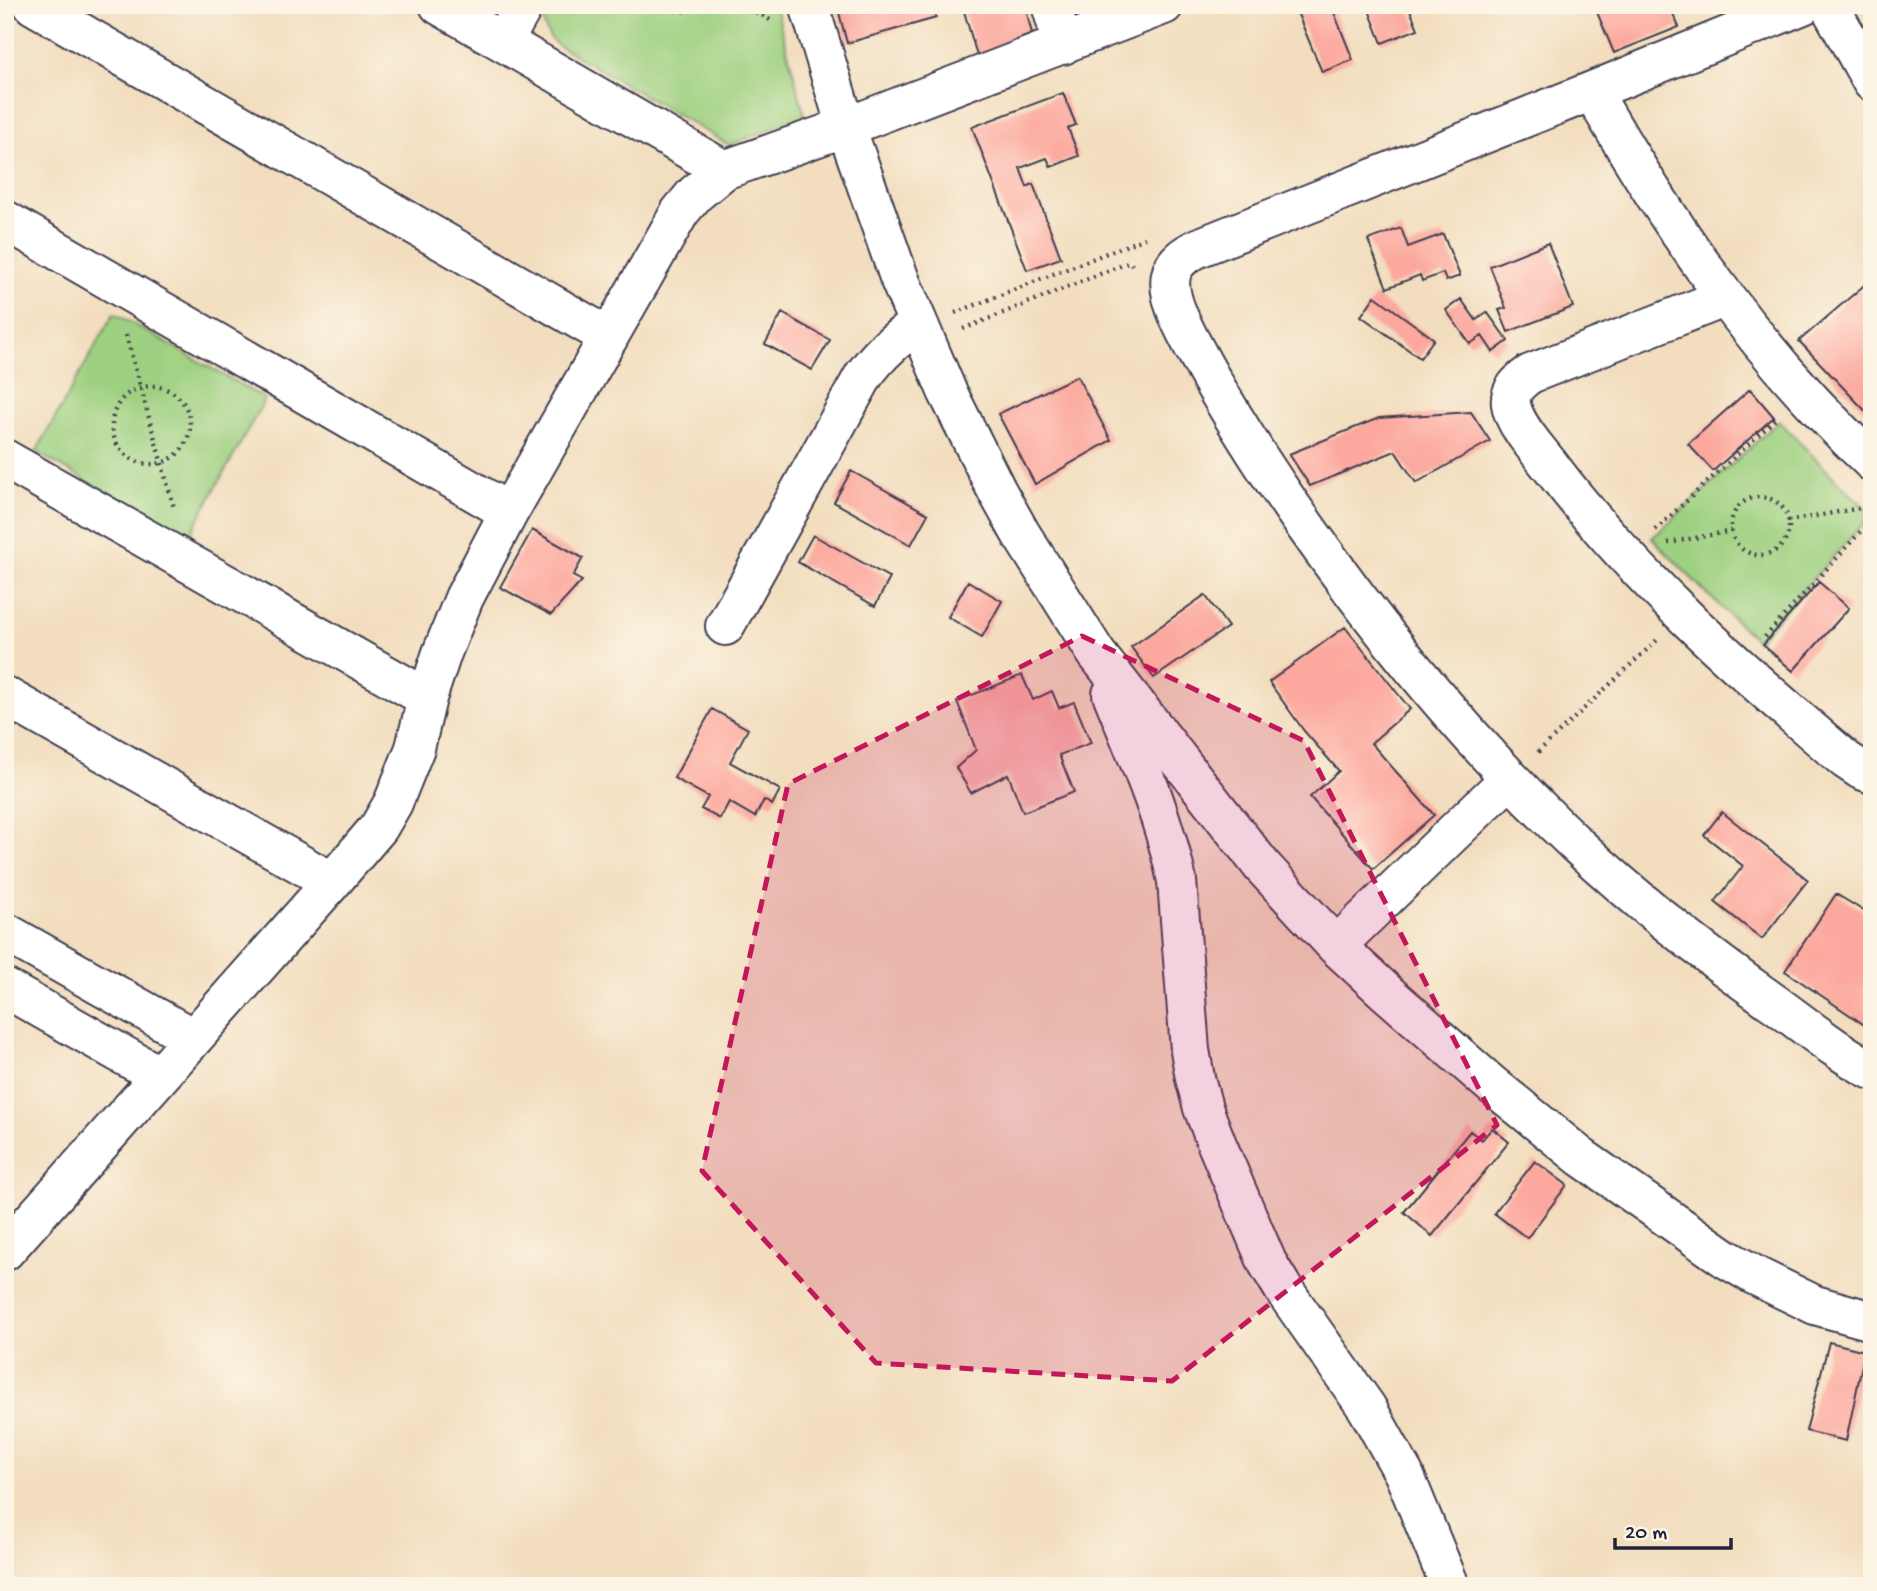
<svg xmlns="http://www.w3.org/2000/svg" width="1877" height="1591" font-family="'Gochi Hand',sans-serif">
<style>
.green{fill:#9dd080;stroke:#60795e;stroke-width:2}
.building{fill:#fca89e}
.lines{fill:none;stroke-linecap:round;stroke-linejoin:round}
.minor-casing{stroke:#413e4f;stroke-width:42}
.path{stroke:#413e4f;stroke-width:4.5;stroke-dasharray:2 5;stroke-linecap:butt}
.minor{stroke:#fff;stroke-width:38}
.marked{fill:#c2185b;fill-opacity:0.2;stroke:#c2185b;stroke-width:5;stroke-dasharray:14 9;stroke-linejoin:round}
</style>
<rect width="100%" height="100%" fill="#fcf5e5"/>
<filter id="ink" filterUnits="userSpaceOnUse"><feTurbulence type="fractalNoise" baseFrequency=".0143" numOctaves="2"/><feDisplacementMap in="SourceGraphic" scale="14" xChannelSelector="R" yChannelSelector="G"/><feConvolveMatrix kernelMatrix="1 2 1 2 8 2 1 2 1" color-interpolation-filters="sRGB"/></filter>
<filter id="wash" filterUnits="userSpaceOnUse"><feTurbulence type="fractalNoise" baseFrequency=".00686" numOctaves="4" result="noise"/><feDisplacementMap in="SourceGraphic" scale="28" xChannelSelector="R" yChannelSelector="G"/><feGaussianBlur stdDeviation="1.57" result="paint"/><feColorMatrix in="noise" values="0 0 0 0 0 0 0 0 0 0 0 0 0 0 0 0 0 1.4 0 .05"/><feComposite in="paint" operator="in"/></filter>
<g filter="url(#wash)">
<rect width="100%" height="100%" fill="#f2ddbe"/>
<path class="green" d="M549,5H775L805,116L729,145L556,44C544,32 540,20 549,5Z
M114,313L265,399L188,538L36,452Z
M1779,421L1841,485L1872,514L1757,641L1703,590L1652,538Z"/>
<g id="blocks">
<path class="building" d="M837,5H932L936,18L847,43Z
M973,5H1025L1032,34L1027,40L978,59L963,8Z
M1294,5H1331L1353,60L1322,72Z
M1367,5H1408L1418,29L1382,43Z
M1594,5H1669L1679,27L1614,53Z
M1063,93L1076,125L1068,128L1079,156L1051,167L1047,158L1020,168L1027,187L1033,184L1061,258L1027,270L972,127Z
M1401,228L1408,247L1443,234L1460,276L1446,281L1443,273L1422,281L1420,275L1387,288L1368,240Z
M1548,243L1573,307L1508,332L1499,310L1506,308L1490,266Z
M1869,281L1872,284V418L1799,341Z
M1375,296L1434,339L1420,358L1361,316Z
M1461,299L1476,320L1487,312L1508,341L1493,352L1482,336L1470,344L1446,310Z
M782,313L830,340L812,370L765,344Z
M1077,376L1111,440L1035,484L998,414Z
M1750,389L1774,417L1713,471L1688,444Z
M1471,412L1490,441L1416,483L1395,451L1310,486L1289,454L1379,418Z
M851,471L928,514L911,545L834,502Z
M532,530L583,558L573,576L582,581L551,615L500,587Z
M813,535L890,578L875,606L798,562Z
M968,581L1002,601L982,637L948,617Z
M1819,582L1849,608L1793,671L1763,645Z
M1205,595L1228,627L1154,678L1131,647Z
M1345,627L1410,709L1371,743L1434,815L1373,869L1310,797L1339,771L1304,731L1269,682Z
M1022,675L1033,700L1052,691L1059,708L1074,702L1091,743L1059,755L1074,792L1023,812L1008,774L971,793L956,768L976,750L957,701Z
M712,709L748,729L730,762L780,790L772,805L764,800L755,817L729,802L720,819L701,809L708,797L674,778Z
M1722,812L1808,880L1762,939L1715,902L1743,866L1704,835Z
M1836,894L1872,916V1030L1785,971Z
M1492,1128L1509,1142L1432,1236L1404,1212L1470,1131L1482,1140Z
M1535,1161L1567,1185L1527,1238L1494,1213Z
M1829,1342L1865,1351L1846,1441L1806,1431Z"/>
</g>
</g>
<g filter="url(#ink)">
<use href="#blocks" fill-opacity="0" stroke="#413e4f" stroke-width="2"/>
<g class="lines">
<g class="minor-casing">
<path id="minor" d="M33,5L609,337
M439,5L724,170
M809,5L846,127L900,280L947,391L997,491L1021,534L1096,653L1262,866L1336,946L1387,993L1491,1084L1581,1157L1725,1258L1756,1276L1815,1305L1872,1321
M1051,5L1063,45
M1803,5L1592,91L1198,248C1186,254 1174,261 1171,275C1165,301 1193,345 1205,368C1243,437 1287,502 1334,566C1407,666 1487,760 1577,845C1639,903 1705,954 1774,1003C1806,1026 1837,1052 1872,1070
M1829,5L1872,82
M503,42L524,5
M1592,91C1669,227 1758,355 1872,462
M5,220L509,512
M1724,298L1530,374C1520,381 1509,390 1511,404C1514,425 1538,450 1551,467C1635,578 1740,670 1846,760L1861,770L1872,774
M5,459L427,698
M725,626L864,375C880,353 895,340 918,324
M1112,694C1137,756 1164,816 1177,881L1190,1050L1195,1078L1203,1108L1216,1142L1267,1262L1284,1290L1367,1408L1404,1474L1450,1586
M5,696L332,882
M5,932L193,1038
M1336,946L1509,779
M5,988L160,1076
M5,1251L332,882L379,827L393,803L415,748L427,698L442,653L464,598L509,512L680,212L695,194L724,170L846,127L1164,5"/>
</g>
<path class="path" d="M663,5C678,13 690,13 705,5
M744,5L772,21
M955,313L1145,238
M963,329L1130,262L1132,265
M126,335L174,508
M112 425a39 39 0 1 1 78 0a39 39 0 1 1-78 0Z
M1731 526a29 29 0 1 1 58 0a29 29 0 1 1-58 0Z
M1788,521L1872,506
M1655,530L1778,417
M1668,543L1732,531
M1765,637L1872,519
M1538,752L1657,640"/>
<use href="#minor" class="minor"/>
</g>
</g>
<path class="marked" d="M1082,636L1304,741L1497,1125L1172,1381L876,1363L702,1171L788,784Z"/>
<rect width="1877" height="1591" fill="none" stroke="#fcf5e5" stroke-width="28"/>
<path d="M1615 1538v10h116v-10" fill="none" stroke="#22223b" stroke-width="3.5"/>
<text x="1625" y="1538" font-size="21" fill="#22223b" stroke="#fcf5e5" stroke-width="5" paint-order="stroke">20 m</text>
</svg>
